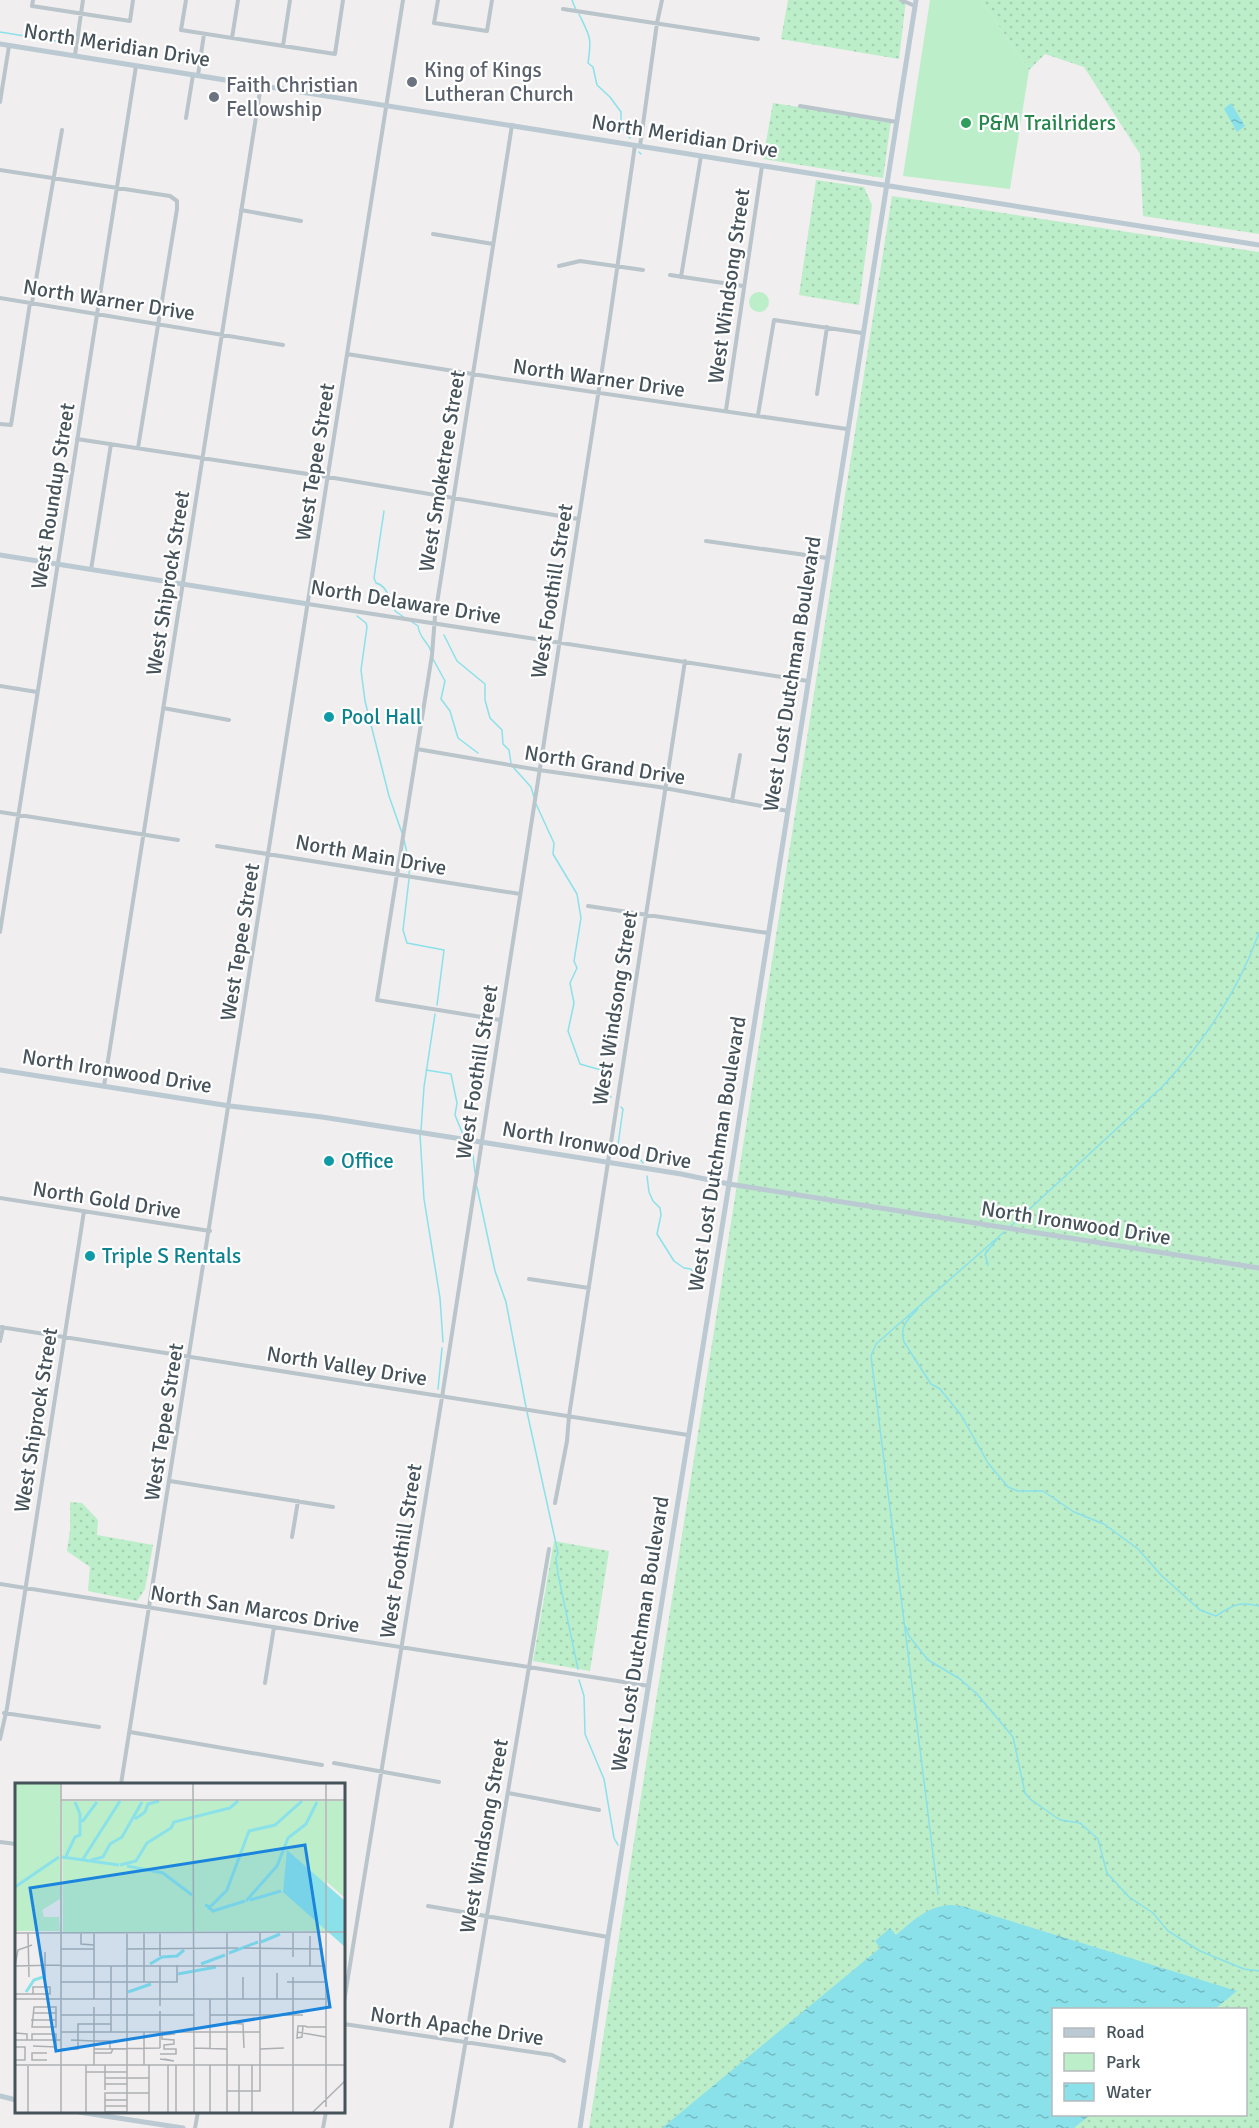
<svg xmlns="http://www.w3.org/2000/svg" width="1259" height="2128" font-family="Signika,sans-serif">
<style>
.grass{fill:url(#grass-dots);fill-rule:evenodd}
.park{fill:#bceeca}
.water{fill:url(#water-ripples)}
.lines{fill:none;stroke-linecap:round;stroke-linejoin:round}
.stream{stroke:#8ae1ea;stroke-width:1.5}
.street{stroke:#b9c4cb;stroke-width:4}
.secondary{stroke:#bbc9d2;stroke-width:5}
.worship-dot{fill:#6b7280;stroke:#fff;stroke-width:2}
.leisure-dot{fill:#2e9e5b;stroke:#fff;stroke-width:2}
.culture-dot{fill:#0f9aa8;stroke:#fff;stroke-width:2}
.labels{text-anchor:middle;stroke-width:4.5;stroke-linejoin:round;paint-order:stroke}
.street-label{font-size:21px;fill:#46535b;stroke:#fff}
.worship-label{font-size:21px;fill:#5b616d;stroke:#fff;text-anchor:start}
.leisure-label{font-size:21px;fill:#27864d;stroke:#fff;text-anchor:start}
.culture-label{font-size:21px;fill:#0d838f;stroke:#fff;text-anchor:start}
.inset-river{fill:none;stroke:#8ae1ea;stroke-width:3}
.inset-road{fill:none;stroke:#acb0b3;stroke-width:1.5}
.view{fill:#1b85dd;fill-opacity:0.15;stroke:#1b85dd;stroke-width:3}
.inset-edge{fill:none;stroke:#46535b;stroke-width:3}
</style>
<defs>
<pattern id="grass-dots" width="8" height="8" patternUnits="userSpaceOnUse" patternTransform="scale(1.5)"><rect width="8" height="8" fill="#bceeca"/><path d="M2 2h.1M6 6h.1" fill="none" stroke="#a3ceb0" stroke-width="1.8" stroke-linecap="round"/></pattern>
<pattern id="water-ripples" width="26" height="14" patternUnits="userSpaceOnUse" patternTransform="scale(1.5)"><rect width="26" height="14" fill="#8ae1ea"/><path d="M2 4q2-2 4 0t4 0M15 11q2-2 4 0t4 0" fill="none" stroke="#73b9c1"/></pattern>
</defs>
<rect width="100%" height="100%" fill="#f0eeee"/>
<path class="grass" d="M788,0H906L899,59L781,39Z
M981,0H1259V234L1143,216L1140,154L1084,67L1045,54L1029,70Z
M773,103L891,121L883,178L763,159Z
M816,180L864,187L872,205L859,305L799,295Z
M892,196L1259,252V2128H589ZM1054,2010H1246V2114H1054Z
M70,1502L82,1503L98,1520L97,1535L153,1545L145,1589L137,1601L88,1591L90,1567L67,1551L70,1531Z
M554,1541L609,1551L590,1671L533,1661Z"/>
<path class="park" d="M930,0H981L1029,70L1010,189L903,176Z
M749 302a10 10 0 1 1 20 0a10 10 0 1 1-20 0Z"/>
<path class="water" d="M1231,103L1245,126L1237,132L1224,109Z
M951,1905L962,1906L1237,1991L1215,2009L1054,2010V2114L1090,2115L1074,2128H662L880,1948L875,1941L890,1928L896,1935C913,1921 927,1906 951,1905Z"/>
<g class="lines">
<path class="stream" d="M572,0L576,10
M579,14C590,37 592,37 588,63L593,67L597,85L610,97L621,112V126L630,138
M0,32L68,43
M639,152L641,154
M384,511L374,578L376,583C388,586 388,599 395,607V611L405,618
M357,616L366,623L367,627L361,670L365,701L389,796L402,833
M412,622L418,626C420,640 428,641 431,651
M444,635L457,661L485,684V700L490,718L502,730L503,744L509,750L511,763
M433,659L445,681L441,699L450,711L458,738L478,753
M513,767L531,787L534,797
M536,804L554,843L553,854L577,894L581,918L574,961L577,968L570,983L574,1003L568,1031L580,1064L608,1072L609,1094L611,1097
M404,840L410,866L409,874
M409,879L403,930L407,943L444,950L437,1005
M426,1070L451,1074L457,1103L455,1115L464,1137
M621,1107L623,1109L617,1152L618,1155L640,1159L643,1163
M421,1130L424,1087L435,1014
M420,1135L424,1199L440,1298L443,1342
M466,1141L473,1155L475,1173
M647,1176L649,1192L653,1201L660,1208L661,1215L657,1234L674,1261L684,1268L691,1269L699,1280L704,1282
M477,1187L495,1271L506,1302L526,1407
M1011,1226L1162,1087C1204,1042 1238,991 1259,933
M988,1265L985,1254L997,1239
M918,1309C908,1319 899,1326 904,1342L931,1384L940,1389L961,1415L988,1463L1008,1487L1018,1491H1043L1074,1512L1104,1524L1138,1549L1161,1575L1200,1610L1216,1616C1233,1605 1239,1601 1259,1606
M438,1389L442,1348
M527,1412L558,1553L556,1558L558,1574L578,1669
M906,1627L909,1636L928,1660L960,1679L977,1694L1013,1737L1025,1793L1030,1799L1060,1820L1080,1823L1098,1839L1107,1873L1129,1897L1153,1913L1168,1931L1200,1951L1244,1969L1259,1971
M579,1680L584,1696L585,1734L604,1779L614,1838L618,1845
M938,1894L871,1356L876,1344L1004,1232"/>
<path class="street" d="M33,0L32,6L130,21L133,0
M186,0L181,30L335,54L343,0
M438,0L434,23L487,31L492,0
M901,0L915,6
M563,9L758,39
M232,38L238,0
M283,46L290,0
M75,55L83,0
M198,75L204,34
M0,102L9,46
M800,106L897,122
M186,118L193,75
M640,146L657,23L662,0
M0,170L170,196L177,201V209L138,448
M241,210L301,221
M433,234L493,244
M559,266L580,261L643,270
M670,275L743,286
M681,277L701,156
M0,298L283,345
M32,303L62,130
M347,354L504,379L847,429
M817,394L827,327
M726,410L762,166
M758,415L774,320L862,333
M0,424L11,425L30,303
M77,439L334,478L578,519
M706,541L827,558
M91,570L111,444
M308,604L808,681
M0,686L37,692
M163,708L229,720
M417,749L539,770L659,787L788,811
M732,801L740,755
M0,812L178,840
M217,846L520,894
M588,906L768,933
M0,932L136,66
M500,1020L377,1000L432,655L435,616L512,125
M104,1086L261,85
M0,1198L210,1231
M529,1279L589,1288
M0,1327L688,1435
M0,1341L3,1327
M170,1481L333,1507
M555,1503L567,1441L569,1416L685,661
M292,1537L298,1501
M0,1584L649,1686
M265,1683L274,1627
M4,1713L99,1727
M130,1732L322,1765
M0,1739L7,1708L84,1211
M334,1763L439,1782
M121,1784L403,0
M508,1793L599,1810
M0,1842L16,1844
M428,1906L608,1937
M344,2002L443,1391L608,331L635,145
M344,2024L552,2055L564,2061
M195,2128L198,2112
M323,2128L326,2112
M451,2128L549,1549"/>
<path class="secondary" d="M0,44L1259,245
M0,555L308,604
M0,1070L230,1106L322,1117L481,1142L681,1174L729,1184L1259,1268
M0,2096L16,2100
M79,2112L183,2128
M580,2128L608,1937L729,1184L916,0"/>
</g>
<g class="worship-dot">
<circle cx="412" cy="82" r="6"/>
<circle cx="214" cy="97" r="6"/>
</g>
<circle class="leisure-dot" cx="966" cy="123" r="6"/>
<g class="culture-dot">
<circle cx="329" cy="717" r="6"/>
<circle cx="329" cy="1161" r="6"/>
<circle cx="90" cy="1256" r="6"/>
</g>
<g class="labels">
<g class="street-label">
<text transform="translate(117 45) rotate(9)" y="7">North Meridian Drive</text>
<text transform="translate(685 136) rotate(9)" y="7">North Meridian Drive</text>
<text transform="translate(729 286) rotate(-82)" y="7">West Windsong Street</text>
<text transform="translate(109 300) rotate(9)" y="7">North Warner Drive</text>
<text transform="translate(599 378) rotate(8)" y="7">North Warner Drive</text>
<text transform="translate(315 462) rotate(-81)" y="7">West Tepee Street</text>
<text transform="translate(442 471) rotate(-81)" y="7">West Smoketree Street</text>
<text transform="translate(53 496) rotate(-81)" y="7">West Roundup Street</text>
<text transform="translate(168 583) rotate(-81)" y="7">West Shiprock Street</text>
<text transform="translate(552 591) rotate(-81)" y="7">West Foothill Street</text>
<text transform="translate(406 602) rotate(9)" y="7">North Delaware Drive</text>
<text transform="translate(792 674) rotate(-81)" y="7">West Lost Dutchman Boulevard</text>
<text transform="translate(605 765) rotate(9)" y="7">North Grand Drive</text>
<text transform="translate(371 855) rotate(10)" y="7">North Main Drive</text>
<text transform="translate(240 942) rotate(-81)" y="7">West Tepee Street</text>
<text transform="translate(615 1008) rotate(-81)" y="7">West Windsong Street</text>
<text transform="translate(117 1071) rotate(9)" y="7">North Ironwood Drive</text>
<text transform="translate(477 1072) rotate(-81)" y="7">West Foothill Street</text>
<text transform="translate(597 1145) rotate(10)" y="7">North Ironwood Drive</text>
<text transform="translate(717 1154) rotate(-81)" y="7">West Lost Dutchman Boulevard</text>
<text transform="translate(107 1200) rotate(9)" y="7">North Gold Drive</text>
<text transform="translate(1076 1223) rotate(9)" y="7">North Ironwood Drive</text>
<text transform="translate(347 1366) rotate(9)" y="7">North Valley Drive</text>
<text transform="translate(36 1420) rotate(-81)" y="7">West Shiprock Street</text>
<text transform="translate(164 1422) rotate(-81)" y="7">West Tepee Street</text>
<text transform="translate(401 1551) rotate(-81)" y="7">West Foothill Street</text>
<text transform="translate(255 1609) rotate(9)" y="7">North San Marcos Drive</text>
<text transform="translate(640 1634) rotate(-81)" y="7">West Lost Dutchman Boulevard</text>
<text transform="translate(484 1836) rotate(-80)" y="7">West Windsong Street</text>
<text transform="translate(457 2026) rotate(8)" y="7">North Apache Drive</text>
</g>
<g class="worship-label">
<text x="424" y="77">King of Kings<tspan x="424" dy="24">Lutheran Church</tspan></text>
<text x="226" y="92">Faith Christian<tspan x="226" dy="24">Fellowship</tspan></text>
</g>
<g class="leisure-label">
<text x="978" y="130">P&amp;M Trailriders</text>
</g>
<g class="culture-label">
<text x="341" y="724">Pool Hall</text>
<text x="341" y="1168">Office</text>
<text x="102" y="1263">Triple S Rentals</text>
</g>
</g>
<g transform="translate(15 1783)">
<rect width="330" height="330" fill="#f0eeee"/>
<path d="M0,1H45V116L27,127L29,134L13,148H0ZM47,18H310V148L48,149ZM312,18H330V83H312Z" fill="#bceeca"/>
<path d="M312,83H330V115L312,99ZM29,134H44L45,148H13Z" fill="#bceeca"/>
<path d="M272,67L330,118V164L268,109Z" fill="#8ae1ea"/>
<path class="inset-river" d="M120,36L130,29L133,21L144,18M67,39L82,19M51,73L60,54L65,52V31L60,19M47,74L104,82M68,76L105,18M76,77L88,74L95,61L107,54L127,19M105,82L121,78L132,60L156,45L159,39L215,25L223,18M112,83L148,90L177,112M0,104L44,74M235,117L266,108M231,118L262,83L273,55L291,41L302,19M190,122L195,124L212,107L234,48L260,42L287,18M193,124L198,128L230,118M246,159L265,151M214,170L243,159M135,181L147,174L162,173L169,167M186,181L210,172M163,191L201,184M11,209L19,197L28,194M113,209L136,201"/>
<path class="inset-road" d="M178,1L179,282M311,1V282M46,17H330M0,150L330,149M13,150L14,194M66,150V161L79,162M79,150V216M112,150V329M145,150V173M212,150V329M229,165L308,166M46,166H79M112,166L223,165M30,169V195M278,174V150M0,182L3,167L17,162M0,183L46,182M46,183H311M295,183V153M278,194V329M46,199H162V182M129,199V150M272,199H312M0,211H35V204H18V211M0,216H312M195,216V266M228,216V194M262,216V190M145,223V182M19,224H41V244H17ZM145,228V265M18,230H41M46,232H179M195,232H288M16,237H41M212,240L228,241L229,265M288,243L287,254L282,255L283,243H290L292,244H311M46,249H245M96,249V183M282,249L311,254M0,250L12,251V257M0,257H46M17,257V251H41V264L18,263M56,257L79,258M79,258H95V266M0,264H10V277H0M179,265L212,266M46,266H63V241H96M79,266L145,265M245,266L269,265M32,270H17V277H32M79,270H96L98,266M145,271H161V266H149V262L159,261V257L147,256V252L160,251M145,276L159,278L149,276M0,282H330M71,282V329M79,282V224M90,282V307M129,282V249M134,282V329M153,282V329M161,282V329M179,282V329M195,282V329M224,282V329M237,282V329M311,282V324M71,289H112M90,295H134M90,301H112M212,308H245V150M90,317H112M90,323H112M13,329V283M46,329V1M112,329H90V310H134M298,329L330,298"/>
<path class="view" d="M290,62L315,224L41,268L15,105Z"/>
<rect width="330" height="330" class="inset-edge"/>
</g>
<rect x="1052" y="2008" width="195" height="108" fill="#ffffff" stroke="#b5babd" stroke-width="1.5"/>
<rect x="1064" y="2028" width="30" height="9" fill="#bbc9d2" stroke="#b5babd" stroke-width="1.5"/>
<text x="1106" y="2038" font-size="18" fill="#46535b">Road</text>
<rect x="1064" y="2053" width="30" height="18" fill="#bceeca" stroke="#b5babd" stroke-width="1.5"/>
<text x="1106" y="2068" font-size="18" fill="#46535b">Park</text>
<rect x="1064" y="2083" width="30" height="18" fill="url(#water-ripples)" stroke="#b5babd" stroke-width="1.5"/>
<text x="1106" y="2098" font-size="18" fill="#46535b">Water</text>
</svg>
